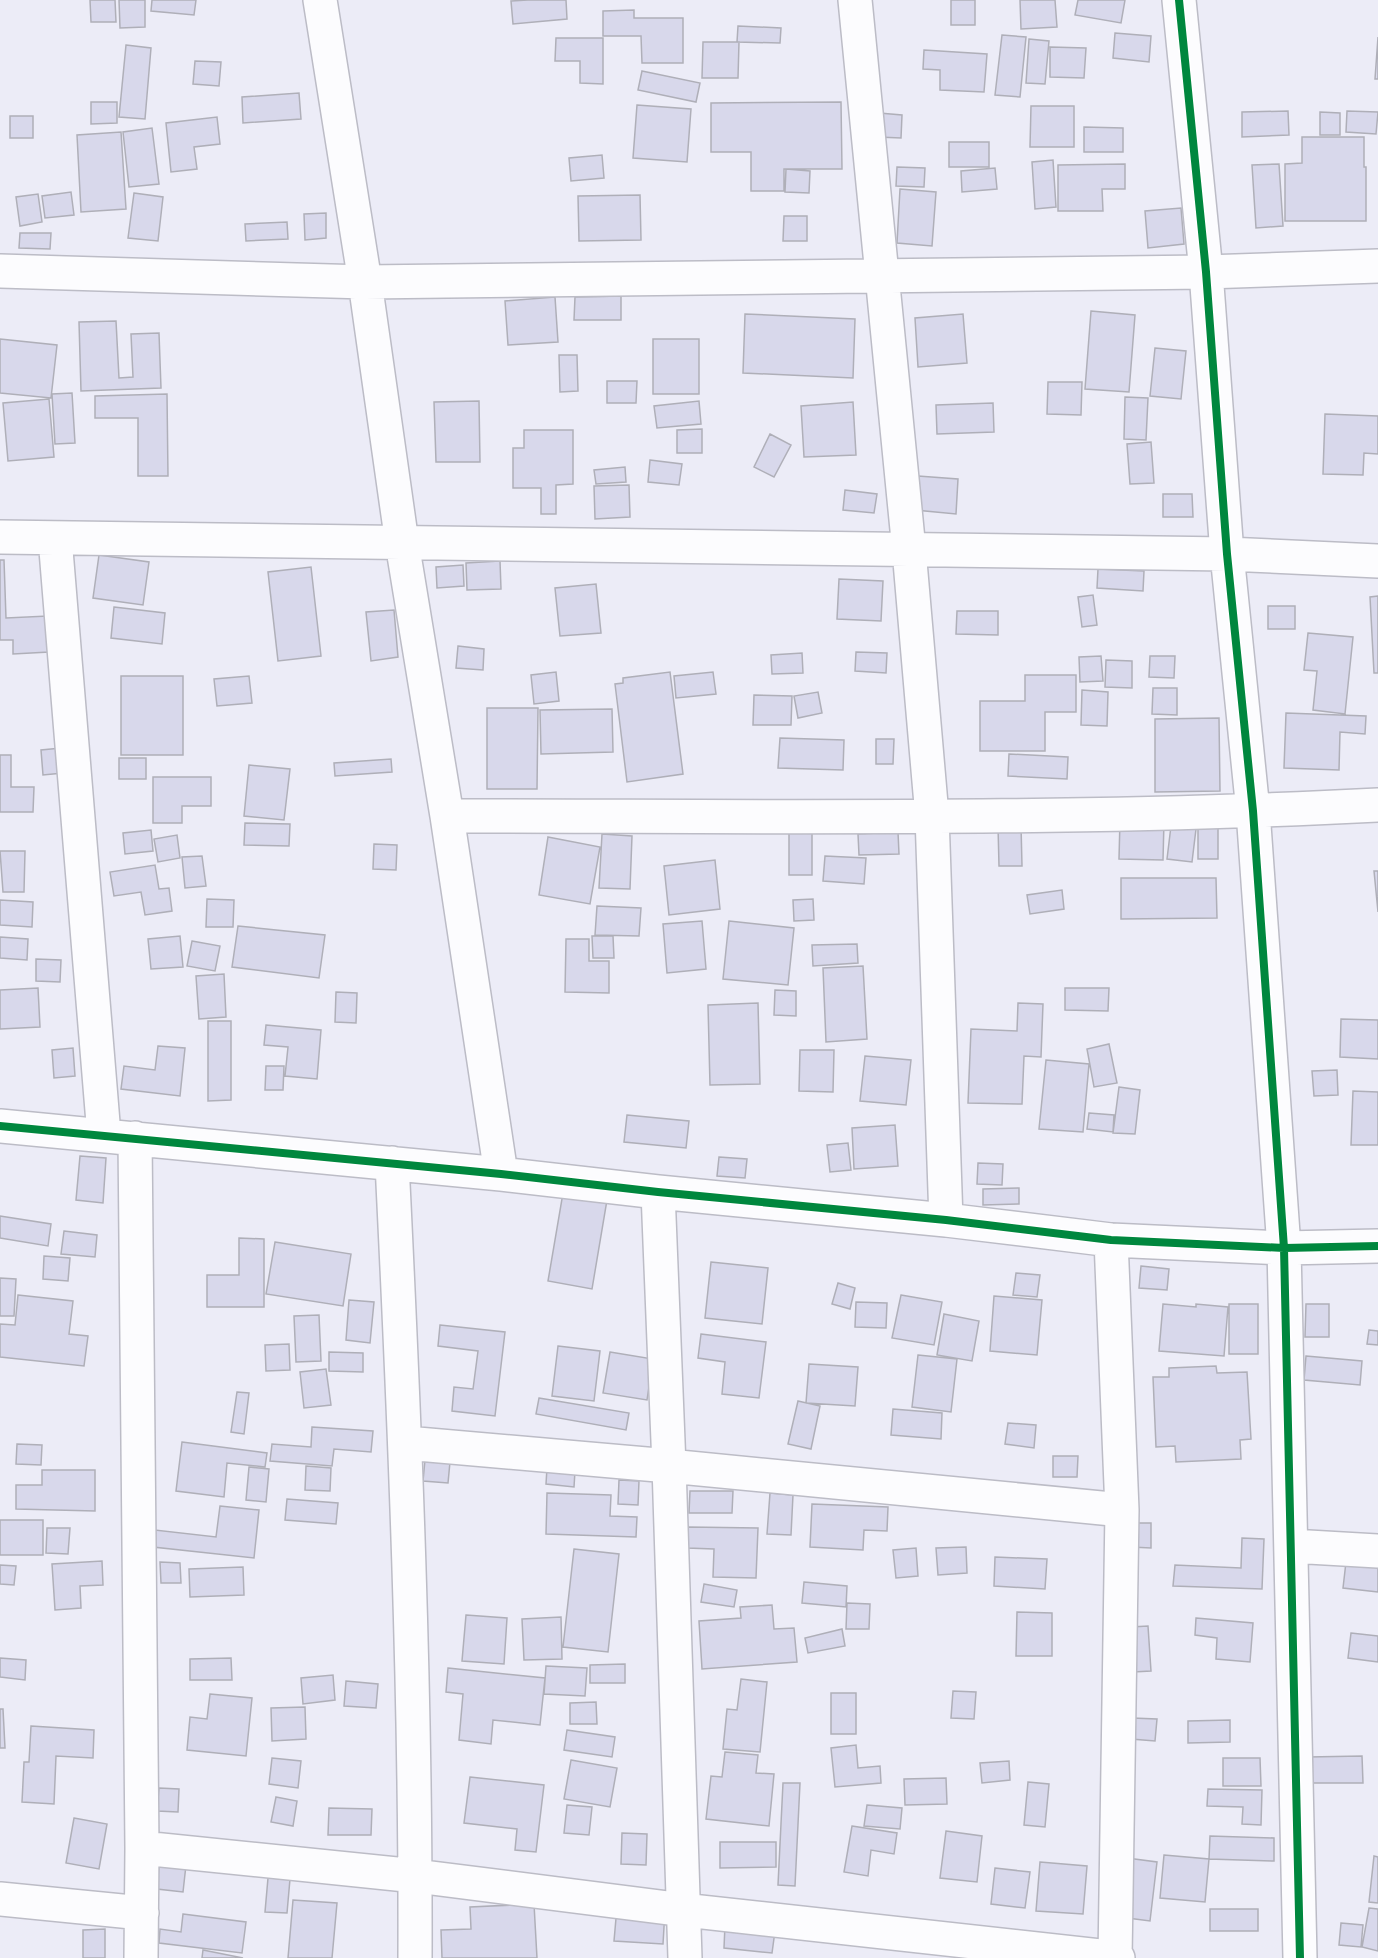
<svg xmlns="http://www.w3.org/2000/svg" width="1378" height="1958" font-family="Commissioner,sans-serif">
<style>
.building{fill:#d8d8eb;stroke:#afafb8;stroke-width:1.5}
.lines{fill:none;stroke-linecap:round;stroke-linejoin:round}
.minor-casing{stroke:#bcbcc6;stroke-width:36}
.minor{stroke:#fcfcfe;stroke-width:33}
.cycleway-casing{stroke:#fff;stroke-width:11}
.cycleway{stroke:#00873e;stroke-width:8}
</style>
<rect width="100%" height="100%" fill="#ececf7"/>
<path class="building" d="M90,0H115L116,22H91Z
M119,0H145V27L120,28Z
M152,0H196L194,15L151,11Z
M528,0H566L567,19L513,24L511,1Z
M951,0H975V25H951Z
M1020,0H1055L1057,27L1021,29Z
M1078,0H1125L1121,23L1075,15Z
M634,10V18H683V63H642L641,36H603V11Z
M738,26L781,28L780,43L737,42Z
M1115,33L1151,36L1149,62L1113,58Z
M1002,35L1026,37L1020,97L995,95Z
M1378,37V79H1375Z
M556,38H603V84L580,83V61H555Z
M1029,39L1049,41L1045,84L1026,83Z
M703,42H739L738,78H702Z
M126,45L151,48L145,119L119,117Z
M1050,47L1086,48L1084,78L1050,77Z
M924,50L987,54L984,92L940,90V70L923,69Z
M195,61L221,62L219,86L193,84Z
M642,71L700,83L696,102L638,90Z
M299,93L301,119L243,123L242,97Z
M91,102H117V123L91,124Z
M841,102L842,169H784V191H751V152H711V103Z
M637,105L691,109L687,162L633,158Z
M1031,106H1074V147H1030Z
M1288,111L1289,135L1242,137V112Z
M1347,111L1378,112L1376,134L1346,132Z
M1320,112L1340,113V135H1320Z
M879,113L902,115L901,138L878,137Z
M10,116H33V138H10Z
M217,117L220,144L194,147L197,169L171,172L166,123Z
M1084,127L1123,128V152H1084Z
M152,128L159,184L129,187L123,132Z
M121,132L126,209L81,212L77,135Z
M1302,137H1364V167H1366V221H1285V164L1302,163Z
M949,142H989V167H949Z
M602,155L604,178L571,181L569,158Z
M1053,160L1056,207L1035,209L1032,162Z
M1125,164V189H1102L1103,211H1058V165Z
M1279,164L1283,226L1256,228L1252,165Z
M897,167L925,168L924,187L896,186Z
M995,168L997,189L962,192L961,171Z
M786,169L810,171L809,193L785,192Z
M900,189L936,192L932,246L897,243Z
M71,192L74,215L45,218L42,196Z
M134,193L163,197L158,241L128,238Z
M38,194L42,222L20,226L16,197Z
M640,195L641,240L579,241L578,196Z
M1181,208L1184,244L1148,248L1145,211Z
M326,213V238L305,240L304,214Z
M784,216H807V241H783Z
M287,222L288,239L246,241L245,224Z
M20,233H51L50,249L19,248Z
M621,296V320H574L575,297Z
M555,297L558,342L508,345L505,301Z
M1091,311L1135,315L1129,392L1085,389Z
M745,314L855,319L853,378L743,373Z
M963,314L967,363L918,367L915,318Z
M116,321L119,378L133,377L131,334L159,333L161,388L81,391L79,322Z
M0,339L57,345L51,398L0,393Z
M653,339H699V394H653Z
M1155,348L1186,351L1181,399L1150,396Z
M559,355H577L578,391L560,392Z
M607,381H637L636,403H607Z
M1048,382H1082L1081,415L1047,414Z
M72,393L75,443L55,444L52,394Z
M167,394L168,476H138V418H95V396Z
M1125,397L1148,398L1146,440L1124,439Z
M49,399L54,457L8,461L3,403Z
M479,401L480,462H436L434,402Z
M699,401L701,424L657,428L654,406Z
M853,402L856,455L804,457L801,406Z
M993,403L994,432L937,434L936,405Z
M1325,414L1378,416V454L1364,453L1363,475L1323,474Z
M702,429V453H677V430Z
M524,430H573V484L556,485V514H541V488H513V448H524Z
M770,434L791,445L774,477L754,467Z
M1151,442L1154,483L1130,484L1127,444Z
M650,460L682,464L679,485L648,482Z
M625,467L626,482L596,484L594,470Z
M918,476L958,479L956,514L915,510Z
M629,485L630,517L595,519L594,486Z
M845,490L877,494L874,513L843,510Z
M1163,494H1192L1193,517H1163Z
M99,555L149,562L143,605L93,598Z
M0,560H4L6,618L48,616L49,652L13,654V640H0Z
M500,561L501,589L467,590L466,563Z
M463,565L464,586L437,588L436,567Z
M311,567L321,656L278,661L268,572Z
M1098,569L1144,571L1143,591L1097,588Z
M839,579L883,581L881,621L837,619Z
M596,584L601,633L560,636L555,588Z
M1093,595L1097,625L1082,627L1078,597Z
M1378,596V673H1374L1370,597Z
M1268,606H1295V629H1268Z
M114,607L165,613L162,644L111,638Z
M394,610L398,657L371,661L366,612Z
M957,611H998V635L956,634Z
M1308,633L1353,637L1345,714L1313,710L1317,671L1304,670Z
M458,646L484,649L483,670L456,668Z
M856,652L887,653L886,673L855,671Z
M802,653L803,673L772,674L771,655Z
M1101,656L1103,681L1080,682L1079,657Z
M1150,656H1175L1174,678L1149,677Z
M1106,660L1132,661V688L1105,687Z
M556,672L559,701L534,704L531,675Z
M670,672L683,774L627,782L615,684L623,683V678Z
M713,672L716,694L676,698L674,676Z
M1025,675H1076V712H1045V751H980V701H1025Z
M121,676H183V755H121Z
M249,676L252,703L217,706L214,679Z
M1153,688H1177V715L1152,714Z
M1082,690L1108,692L1107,726L1081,725Z
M818,692L822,713L798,718L794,696Z
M754,695L792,696L791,725H753Z
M487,708H538L537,789H487Z
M612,709L613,752L541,754L540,710Z
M1286,713L1366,716L1365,734L1340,732L1339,770L1284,768Z
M1219,718L1220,791L1155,792V719Z
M780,738L844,740L843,770L778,768Z
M876,739H894L893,764H876Z
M61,748L63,773L43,775L41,750Z
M1009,754L1068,757L1067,779L1008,776Z
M0,755H11V787H34L33,812H0Z
M119,758H146V779H119Z
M391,759L392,772L335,776L334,763Z
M249,765L290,769L284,820L244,816Z
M153,777H211V806H182V823H153Z
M1198,819H1218V859H1198Z
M1120,820L1164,821L1163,860L1119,859Z
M245,823L290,824L289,846L244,845Z
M1021,825L1022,866H999L998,826Z
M1171,826L1196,829L1192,862L1167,859Z
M789,829H812V875H789Z
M151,830L153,851L125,854L123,833Z
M898,832L899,854L859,855L858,834Z
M602,834L632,836L630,889L599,888Z
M177,835L180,858L158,862L154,839Z
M548,837L600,847L590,904L539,895Z
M374,844L397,845L396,870L373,869Z
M0,851H25L24,892H3Z
M202,856L206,886L185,888L182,857Z
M825,856L866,858L864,884L823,881Z
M715,860L720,909L669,915L664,866Z
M155,865L159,889L169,888L172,911L145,915L141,892L114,896L110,872Z
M1374,871H1378V912Z
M1121,878H1216L1217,918L1121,919Z
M1062,890L1064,909L1030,914L1027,895Z
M207,899L234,900L233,927H206Z
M813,899L814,920L794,921L793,900Z
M0,900L33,902L32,927L0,925Z
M597,906L641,908L639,936L595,935Z
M702,921L706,969L667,973L663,924Z
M729,921L794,928L788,985L723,979Z
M238,926L325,935L319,978L232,967Z
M180,936L183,967L151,969L148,939Z
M592,936H613L614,958H593Z
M0,937L28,939L27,960L0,958Z
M566,939H589V961H609V993L565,992Z
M192,941L220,946L215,971L187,966Z
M857,944L858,963L813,966L812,945Z
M36,959L61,960L60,982L36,981Z
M863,966L867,1039L826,1042L823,968Z
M224,974L226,1017L199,1019L196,976Z
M38,988L40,1027L0,1029V990Z
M1065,988H1109L1108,1011L1065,1010Z
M775,990L796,991V1016L774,1015Z
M336,992L357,993L356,1023L335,1022Z
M758,1003L760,1084L710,1085L708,1005Z
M1018,1003L1043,1004L1041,1057L1024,1056L1022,1104L968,1103L971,1029L1017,1031Z
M1341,1019L1378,1020V1059L1340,1057Z
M208,1021H231V1100L208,1101Z
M266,1025L321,1030L317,1079L285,1076L288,1047L264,1045Z
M1109,1044L1117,1083L1094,1087L1087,1049Z
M158,1046L185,1048L180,1096L121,1089L124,1066L155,1070Z
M73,1048L75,1076L54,1078L52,1050Z
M800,1050H834L833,1092L799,1091Z
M865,1056L911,1060L906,1105L860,1101Z
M1046,1060L1089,1064L1083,1132L1039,1129Z
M266,1066H284L283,1090H265Z
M1337,1070L1338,1095L1314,1096L1312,1071Z
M1119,1087L1140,1090L1135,1134L1113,1133Z
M1353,1091L1378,1092V1145H1351Z
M1089,1113L1114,1115L1113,1132L1087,1129Z
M627,1115L689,1121L686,1148L624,1142Z
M895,1125L898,1166L854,1169L852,1128Z
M848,1143L851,1170L830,1172L827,1145Z
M80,1156L106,1158L103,1203L76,1200Z
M719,1157L747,1159L745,1178L717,1176Z
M978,1163L1003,1164L1002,1185L977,1184Z
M564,1187L608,1194L592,1289L548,1281Z
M1019,1188V1204L983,1205V1189Z
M0,1216L51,1224L48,1246L0,1238Z
M64,1231L97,1235L95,1257L61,1254Z
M239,1238L264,1239V1307H207V1275H239Z
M275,1242L351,1254L343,1306L266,1294Z
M44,1256L70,1258L68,1281L43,1279Z
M711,1262L768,1268L762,1324L705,1318Z
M1141,1266L1169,1269L1167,1290L1139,1288Z
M1016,1273L1040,1275L1037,1297L1013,1295Z
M0,1278L16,1279L14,1316H0Z
M838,1283L855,1288L850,1309L832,1304Z
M18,1295L73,1301L69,1334L88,1336L84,1366L0,1357V1324L15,1325Z
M901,1295L942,1302L934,1345L892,1338Z
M994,1296L1042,1300L1037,1355L990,1351Z
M349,1300L374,1302L370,1343L346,1340Z
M856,1302L887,1303L886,1328L855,1327Z
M1163,1304L1196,1307V1304L1228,1307L1224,1356L1159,1351Z
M1229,1304H1258V1354H1229Z
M1306,1304H1329V1337H1305Z
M944,1314L979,1321L972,1361L937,1355Z
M319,1315L321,1361L296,1362L294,1316Z
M440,1325L505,1332L495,1416L452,1411L454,1387L473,1389L478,1351L438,1346Z
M1369,1330L1378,1331V1345L1367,1344Z
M701,1334L766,1342L759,1398L722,1394L725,1362L698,1358Z
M289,1344L290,1370L266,1371L265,1345Z
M558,1346L600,1351L594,1401L552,1396Z
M329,1352L363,1353V1372L329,1371Z
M610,1352L653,1359L647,1400L603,1393Z
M918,1355L957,1359L951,1412L912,1407Z
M1306,1356L1362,1361L1360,1385L1304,1380Z
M809,1364L858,1367L855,1406L806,1403Z
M1216,1366L1217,1373L1247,1372L1251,1439L1240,1440L1241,1459L1176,1462L1175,1446L1156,1447L1153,1377H1169V1368Z
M326,1369L331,1405L304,1408L300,1372Z
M237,1392L249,1393L244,1434L231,1432Z
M539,1398L629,1413L626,1430L536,1414Z
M798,1401L820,1406L811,1449L788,1444Z
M893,1409L942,1413L941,1439L891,1435Z
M1008,1423L1036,1425L1034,1448L1005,1444Z
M312,1427L373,1431L371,1452L334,1449L332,1466L270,1461L272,1444L311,1447Z
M182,1442L267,1453L265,1467L227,1463L224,1497L176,1491Z
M17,1444L42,1445L41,1465L16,1464Z
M1053,1456H1078L1077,1477H1053Z
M425,1460L450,1462L448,1483L423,1481Z
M306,1466L331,1468L330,1491L305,1490Z
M249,1467L269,1469L266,1502L246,1500Z
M547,1468L575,1471L574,1487L546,1484Z
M42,1470H95V1511L16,1509V1485H42Z
M619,1480L639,1481L638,1505L618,1504Z
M690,1491H733L732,1513H689Z
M547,1493L611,1495L610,1516L637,1517L636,1537L546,1534Z
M770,1493L793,1495L791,1535L767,1534Z
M287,1499L338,1503L336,1524L285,1520Z
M812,1504L888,1507L887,1531L864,1530L863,1550L810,1547Z
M220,1506L259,1510L254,1558L153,1547L155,1530L216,1537Z
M0,1520H43V1555H0Z
M1131,1523H1151V1548L1131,1547Z
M688,1527L758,1528L756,1578L713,1577L714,1549L687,1548Z
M47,1528H70L68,1554L46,1553Z
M1242,1538L1264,1539L1262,1589L1173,1586L1175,1565L1241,1568Z
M966,1547L967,1573L938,1575L936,1548Z
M916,1548L918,1576L896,1578L893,1550Z
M574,1549L619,1554L608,1652L563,1647Z
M995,1557L1047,1559L1045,1589L994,1586Z
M102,1561L103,1585L80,1586L81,1608L55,1610L52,1564Z
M160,1562L180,1563L181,1583H161Z
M1346,1562L1378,1566V1592L1343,1588Z
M0,1565L16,1566L14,1585L0,1584Z
M243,1567L244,1595L190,1597L189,1569Z
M804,1582L847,1586L846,1607L802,1603Z
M704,1584L737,1590L734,1607L701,1602Z
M847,1603L870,1604L869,1629H846Z
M772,1605L774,1629L794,1628L797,1662L702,1669L699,1621L741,1618L740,1607Z
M1017,1612L1052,1613V1656H1016Z
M466,1615L507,1618L504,1664L462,1661Z
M561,1617L562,1659L524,1660L522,1619Z
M1196,1618L1253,1623L1250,1662L1216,1659L1217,1638L1195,1635Z
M1148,1626L1151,1671L1133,1672L1131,1627Z
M842,1629L845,1646L808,1653L805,1638Z
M1351,1633L1378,1636V1662L1348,1658Z
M0,1658L26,1660L25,1680L0,1677Z
M231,1658L232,1680H190V1659Z
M625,1664V1683H590V1665Z
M546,1666L587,1668L585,1696L544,1694Z
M448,1668L545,1678L540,1725L493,1720L491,1744L459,1740L463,1694L446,1692Z
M333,1675L335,1700L303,1704L301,1678Z
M741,1679L767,1682L760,1752L723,1749L727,1709L737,1710Z
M346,1681L378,1684L376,1708L344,1706Z
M953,1691L976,1692L974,1719L951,1718Z
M831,1693H856V1734H831Z
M210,1694L252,1698L246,1756L187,1750L190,1717L207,1719Z
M596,1702L597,1724H570V1703Z
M305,1707L306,1739L272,1741L271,1708Z
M0,1709H3L5,1748H0Z
M1132,1718L1157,1719L1155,1741L1131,1739Z
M1230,1720V1742L1188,1743V1721Z
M31,1726L94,1730L93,1758L56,1756L54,1804L22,1802L24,1762H29Z
M567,1730L615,1737L612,1757L564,1750Z
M856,1745L858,1768L880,1766L881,1783L835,1787L831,1748Z
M725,1752L758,1755L756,1773L774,1774L769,1826L706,1819L711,1776L722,1777Z
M1362,1756L1363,1783H1308V1757Z
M272,1758L301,1761L298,1788L269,1784Z
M1223,1758H1260L1261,1786H1223Z
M571,1760L617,1768L610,1807L564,1799Z
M1009,1761L1010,1780L982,1783L980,1763Z
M470,1777L544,1785L536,1852L515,1850L517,1829L464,1823Z
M946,1778L947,1804L905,1805L904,1779Z
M1028,1782L1049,1784L1045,1827L1024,1825Z
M783,1783H800L795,1886L778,1885Z
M159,1788L179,1789L178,1812L157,1811Z
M1208,1789L1262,1790L1261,1825L1242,1824L1243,1807L1207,1806Z
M276,1797L297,1801L293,1826L271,1822Z
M567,1805L592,1807L589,1835L564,1833Z
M867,1805L902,1808L900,1829L864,1826Z
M329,1808L372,1809L371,1835H328Z
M74,1818L107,1824L99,1869L66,1863Z
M852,1826L897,1833L894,1854L871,1850L868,1876L844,1872Z
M946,1831L982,1836L977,1882L940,1878Z
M622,1833L647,1834L646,1865L621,1864Z
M1210,1836L1274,1838V1861L1209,1859Z
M720,1842H776V1867L720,1868Z
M160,1853L187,1856L183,1892L157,1889Z
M1164,1855L1209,1859L1205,1902L1160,1898Z
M1374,1856L1378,1857V1903L1369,1902Z
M1127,1858L1157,1862L1150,1921L1120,1917Z
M1040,1862L1087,1866L1083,1914L1036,1911Z
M995,1868L1030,1872L1025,1908L991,1904Z
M268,1878L290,1879L287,1913L265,1912Z
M293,1900L337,1903L332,1958H288Z
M534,1904L537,1958H442L441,1930L471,1929L470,1907Z
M617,1907L665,1910L663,1944L614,1941Z
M1369,1908L1378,1909V1951L1362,1947Z
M1210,1909H1258V1931H1210Z
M183,1914L246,1922L242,1953L159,1943L160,1929L181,1932Z
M1341,1923L1363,1925L1361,1947L1339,1945Z
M725,1925L775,1931L772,1953L724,1948Z
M105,1929V1958H83V1930Z
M203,1950L243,1958H202Z"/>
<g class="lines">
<g class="minor-casing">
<path id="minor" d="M320,0L365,282L402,543L447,816L501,1174
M855,0L909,550L932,816L946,1220
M1179,0L1206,272L1227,554L1253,811L1284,1248L1300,1958
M0,271L365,282L1206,272L1378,266
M0,537L1227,554L1378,561
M55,538L104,1135
M447,816C757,816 1068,821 1378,805
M0,1126L501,1174L658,1192L946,1220L1111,1240L1284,1248L1378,1246
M135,1138L142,1848L141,1958
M392,1163C405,1428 416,1693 415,1958
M658,1192L669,1466L685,1958
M1111,1240L1122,1510L1115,1958
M406,1443L669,1466L1122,1510
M1291,1546L1378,1551
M142,1848L416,1876L684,1910L1118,1958
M0,1899L142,1913"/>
</g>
<use href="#minor" class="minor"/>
<g class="cycleway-casing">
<path id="cycleway" d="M1179,0L1206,272L1227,554L1253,811L1284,1248L1300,1958
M0,1126L501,1174L658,1192L946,1220L1111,1240L1284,1248L1378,1246"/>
</g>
<use href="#cycleway" class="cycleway"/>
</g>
</svg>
